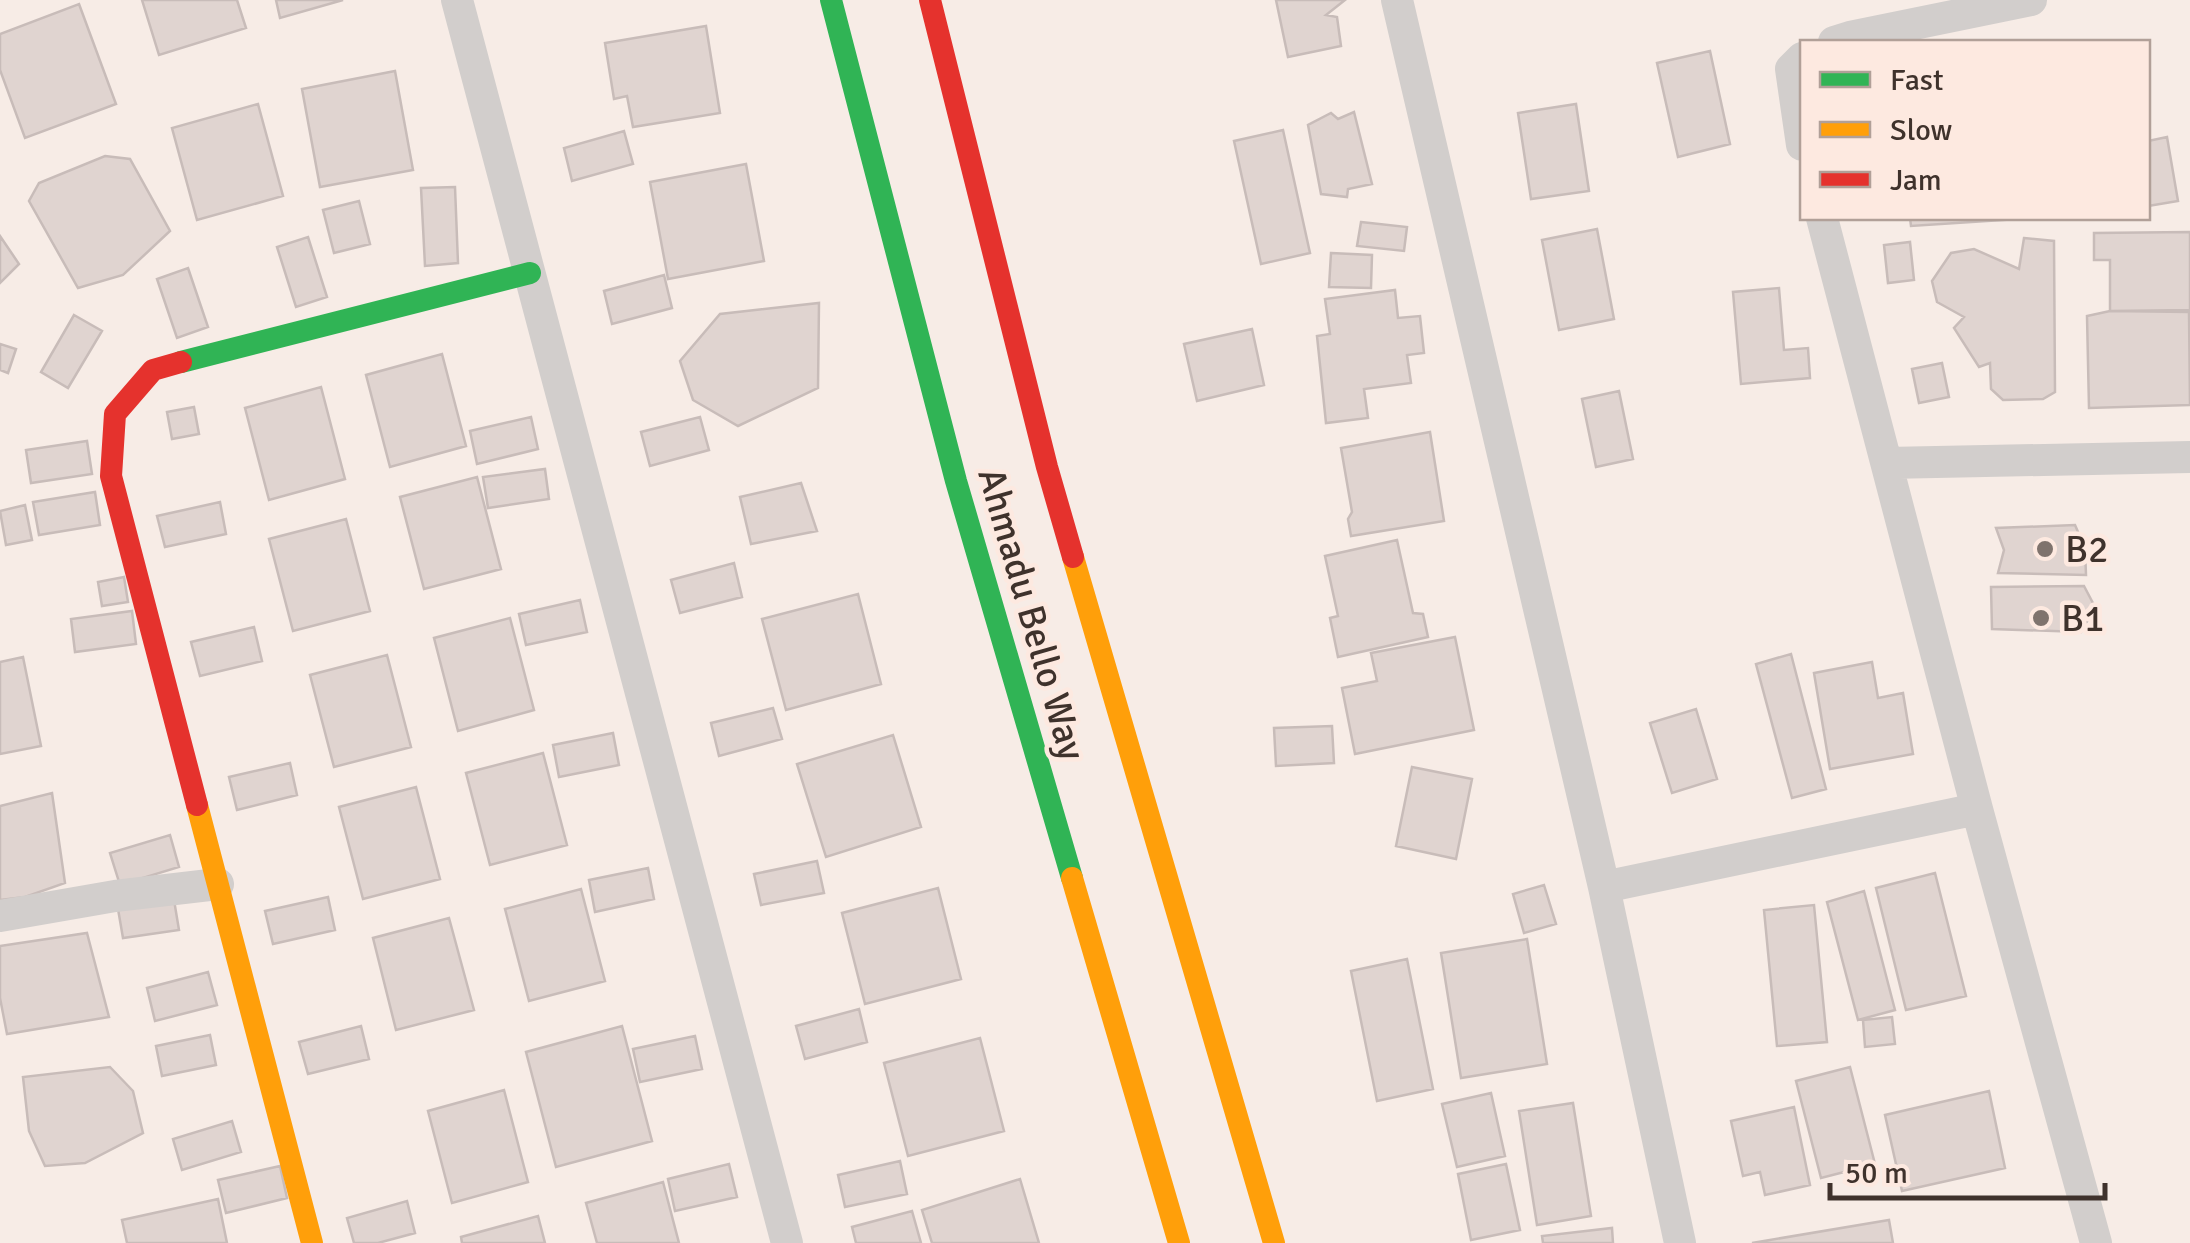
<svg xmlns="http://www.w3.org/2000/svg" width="2190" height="1243" font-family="Signika,sans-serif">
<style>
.building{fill:#e0d4d0;stroke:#c8bcb9;stroke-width:2.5}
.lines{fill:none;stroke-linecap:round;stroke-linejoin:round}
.street{stroke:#d2cecc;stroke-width:32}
.fast{stroke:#30b455;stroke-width:22}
.slow{stroke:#ff9f0a;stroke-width:22}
.jam{stroke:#e5322d;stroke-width:22}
.poi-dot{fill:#7f736d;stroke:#fde9e0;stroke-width:4}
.labels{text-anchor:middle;stroke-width:9;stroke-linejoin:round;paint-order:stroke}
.poi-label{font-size:38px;fill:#3f322c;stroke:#fde9e0;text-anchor:start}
.street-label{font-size:38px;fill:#3f322c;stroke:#fde9e0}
</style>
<rect width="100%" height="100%" fill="#f7ece6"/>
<path class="building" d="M142,0H237L246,28L159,55Z
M276,0H343L280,18Z
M1276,0H1345L1326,15L1337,17L1341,46L1288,57Z
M79,4L116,104L25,138L0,70V34Z
M706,26L720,113L633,127L627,96L614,99L605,43Z
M1710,51L1730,144L1678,157L1657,63Z
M395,71L413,170L320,187L302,89Z
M258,104L283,196L197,220L172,128Z
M1576,104L1589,191L1531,199L1518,113Z
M1354,112L1372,184L1348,189L1347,197L1321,194L1308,125L1331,113L1338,119Z
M1283,130L1310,253L1261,264L1234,141Z
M624,131L633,164L572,181L564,148Z
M2167,137L2178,201L2148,206V141Z
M105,156L130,159L170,231L123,275L78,288L29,201L39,183Z
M746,164L764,261L668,279L650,182Z
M455,187L458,263L425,266L421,188Z
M359,201L370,244L334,253L323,210Z
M1910,218H2017V219L1911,226Z
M1361,222L1407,227L1404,251L1357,246Z
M1597,229L1614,319L1559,330L1542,240Z
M2190,232V310L2110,311V260H2094V233Z
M0,236L19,264L0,283Z
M308,237L327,297L296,307L277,247Z
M2024,238L2054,241L2055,392L2043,399L2003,400L1991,389L1990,363L1979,367L1954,328L1964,317L1937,302L1932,281L1951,253L1974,249L2019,269Z
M1910,242L1914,280L1888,283L1884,245Z
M1331,253L1372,255L1371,288L1329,287Z
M188,268L208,327L177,338L157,279Z
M664,275L672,308L612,324L604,291Z
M1779,288L1784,350L1808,348L1810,378L1741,384L1733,292Z
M1395,290L1398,318L1420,316L1424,353L1407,355L1411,383L1364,389L1368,418L1326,423L1317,336L1330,334L1325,299Z
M819,303L818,388L738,426L693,400L680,361L720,314Z
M2110,311L2189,312L2190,405L2089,408L2087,316Z
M74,315L102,331L68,388L41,372Z
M1252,329L1264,385L1197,401L1184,344Z
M0,344L16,349L8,373L0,370Z
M442,354L466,446L390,467L366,375Z
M1942,363L1949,397L1919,403L1912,369Z
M321,387L345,479L269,500L245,408Z
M1619,391L1633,459L1596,467L1582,399Z
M194,407L199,434L172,439L167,412Z
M531,417L538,449L477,464L470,431Z
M700,417L709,450L650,466L641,432Z
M1430,432L1444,521L1351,536L1348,519L1352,512L1341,448Z
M87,441L92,474L31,483L26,450Z
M545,469L549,499L488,508L483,477Z
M477,477L501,569L424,589L400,497Z
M801,483L817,531L751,544L740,497Z
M95,492L100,525L39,535L33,502Z
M220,502L226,534L165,547L157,516Z
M25,505L32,540L6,545L0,511Z
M346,519L370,611L293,631L269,539Z
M2075,525L2085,548L2086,575L1998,573L2004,550L1996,528Z
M1397,540L1413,613L1423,614L1428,637L1338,657L1330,618L1338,616L1325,556Z
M734,563L742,597L680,613L671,580Z
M124,577L128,602L102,606L98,582Z
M2084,586L2095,607L2081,632L1992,629L1991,587Z
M858,594L881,684L786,710L762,619Z
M580,600L587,632L526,645L519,614Z
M132,611L136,644L75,652L71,619Z
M510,618L534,710L458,731L434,638Z
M254,627L262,661L200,676L191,642Z
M1455,637L1474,730L1355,754L1342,688L1377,681L1371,653Z
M1791,654L1826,789L1792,798L1756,664Z
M387,655L411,747L334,767L310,675Z
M23,657L41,746L0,754V662Z
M1872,662L1878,698L1903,693L1913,754L1830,769L1814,673Z
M773,708L782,739L719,756L711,723Z
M1696,709L1717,779L1672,793L1650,723Z
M1332,726L1334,763L1276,766L1274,728Z
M613,733L619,765L559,777L553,745Z
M893,735L921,827L826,857L797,764Z
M543,753L567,845L490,865L466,773Z
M290,763L297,795L237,810L229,777Z
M1412,767L1472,779L1456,859L1396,846Z
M416,787L440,879L363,899L339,807Z
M52,793L65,883L25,897L0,900V806Z
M170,835L179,867L120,885L110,853Z
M817,861L824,893L761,905L754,874Z
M648,868L654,899L595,912L589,880Z
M1935,873L1966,996L1906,1010L1876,888Z
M1544,885L1556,924L1524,933L1513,894Z
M938,888L961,979L865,1004L842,913Z
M581,889L605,981L529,1001L505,909Z
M1864,891L1895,1010L1858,1020L1827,902Z
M328,897L335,930L273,944L265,911Z
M174,900L179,930L123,938L118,909Z
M1814,905L1827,1042L1777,1046L1764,910Z
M449,918L474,1010L396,1030L373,938Z
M87,933L109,1017L7,1034L0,998V946Z
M1527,939L1547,1064L1461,1078L1441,953Z
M1407,959L1433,1089L1377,1101L1351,971Z
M208,972L217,1005L155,1021L147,988Z
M859,1009L867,1042L805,1059L796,1026Z
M1892,1017L1895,1044L1865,1047L1863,1020Z
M361,1026L369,1059L308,1074L299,1042Z
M622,1026L652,1141L556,1167L526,1052Z
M210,1035L216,1065L162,1076L156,1046Z
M695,1036L702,1069L640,1082L633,1049Z
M980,1038L1004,1131L908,1156L884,1063Z
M110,1067L133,1091L143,1133L85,1163L45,1166L29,1131L23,1077Z
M1850,1067L1875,1164L1821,1178L1796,1081Z
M504,1090L528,1182L452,1203L428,1111Z
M1989,1091L2005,1168L1902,1191L1885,1115Z
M1491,1093L1505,1156L1457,1167L1442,1104Z
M1573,1103L1591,1216L1537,1225L1519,1111Z
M1794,1107L1810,1185L1765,1195L1760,1172L1743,1176L1731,1121Z
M232,1121L241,1152L182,1170L173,1139Z
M900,1161L907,1194L845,1207L838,1175Z
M729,1164L737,1197L675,1211L668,1179Z
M1506,1164L1520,1230L1471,1240L1458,1174Z
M280,1166L287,1198L226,1213L218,1180Z
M1020,1179L1039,1243H932L922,1210Z
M663,1182L679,1243H597L586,1203Z
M218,1199L227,1243H127L122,1220Z
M407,1201L415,1233L378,1243H354L347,1218Z
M912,1211L921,1243H856L852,1227Z
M538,1216L545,1243H462L461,1237Z
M1889,1220L1893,1243H1752Z
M1612,1228L1613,1243H1543L1542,1236Z"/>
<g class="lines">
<path class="street" d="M457,0L787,1243
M1397,0L1604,887L1680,1243
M1834,42L1850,37L2031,0
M1802,58L1791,69L1802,145
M1822,218L1977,809L2096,1243
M1887,463L2190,457
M1604,887L1977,809
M0,916L115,896L218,884"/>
<path class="fast" d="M831,0L956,481L1072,878
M181,362L530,273"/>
<path class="slow" d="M1073,557L1274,1243
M197,805L312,1243
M1072,878L1179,1243"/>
<path class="jam" d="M930,0L1047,467L1073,557
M181,362L153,370L115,414L111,476L197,805"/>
</g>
<g class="poi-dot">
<circle cx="2045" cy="549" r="10"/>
<circle cx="2041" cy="618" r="10"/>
</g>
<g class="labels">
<g class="poi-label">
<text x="2065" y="562">B2</text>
<text x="2061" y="631">B1</text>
</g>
<g class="street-label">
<text transform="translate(1032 614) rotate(74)" y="13">Ahmadu Bello Way</text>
</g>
</g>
<rect x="1800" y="40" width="350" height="180" fill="#fde9e0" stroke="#b1a098" stroke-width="2.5"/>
<rect x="1820" y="72" width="50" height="15" fill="#30b455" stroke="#b1a098" stroke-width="2.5"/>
<text x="1890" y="90" font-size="30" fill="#3f322c">Fast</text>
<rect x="1820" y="122" width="50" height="15" fill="#ff9f0a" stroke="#b1a098" stroke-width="2.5"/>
<text x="1890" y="140" font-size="30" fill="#3f322c">Slow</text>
<rect x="1820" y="172" width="50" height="15" fill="#e5322d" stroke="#b1a098" stroke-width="2.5"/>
<text x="1890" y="190" font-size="30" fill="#3f322c">Jam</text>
<path d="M1830 1183v15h275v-15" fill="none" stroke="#3f322c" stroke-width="5"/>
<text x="1845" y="1183" font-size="30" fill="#3f322c" stroke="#fde9e0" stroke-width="8" paint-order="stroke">50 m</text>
</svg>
